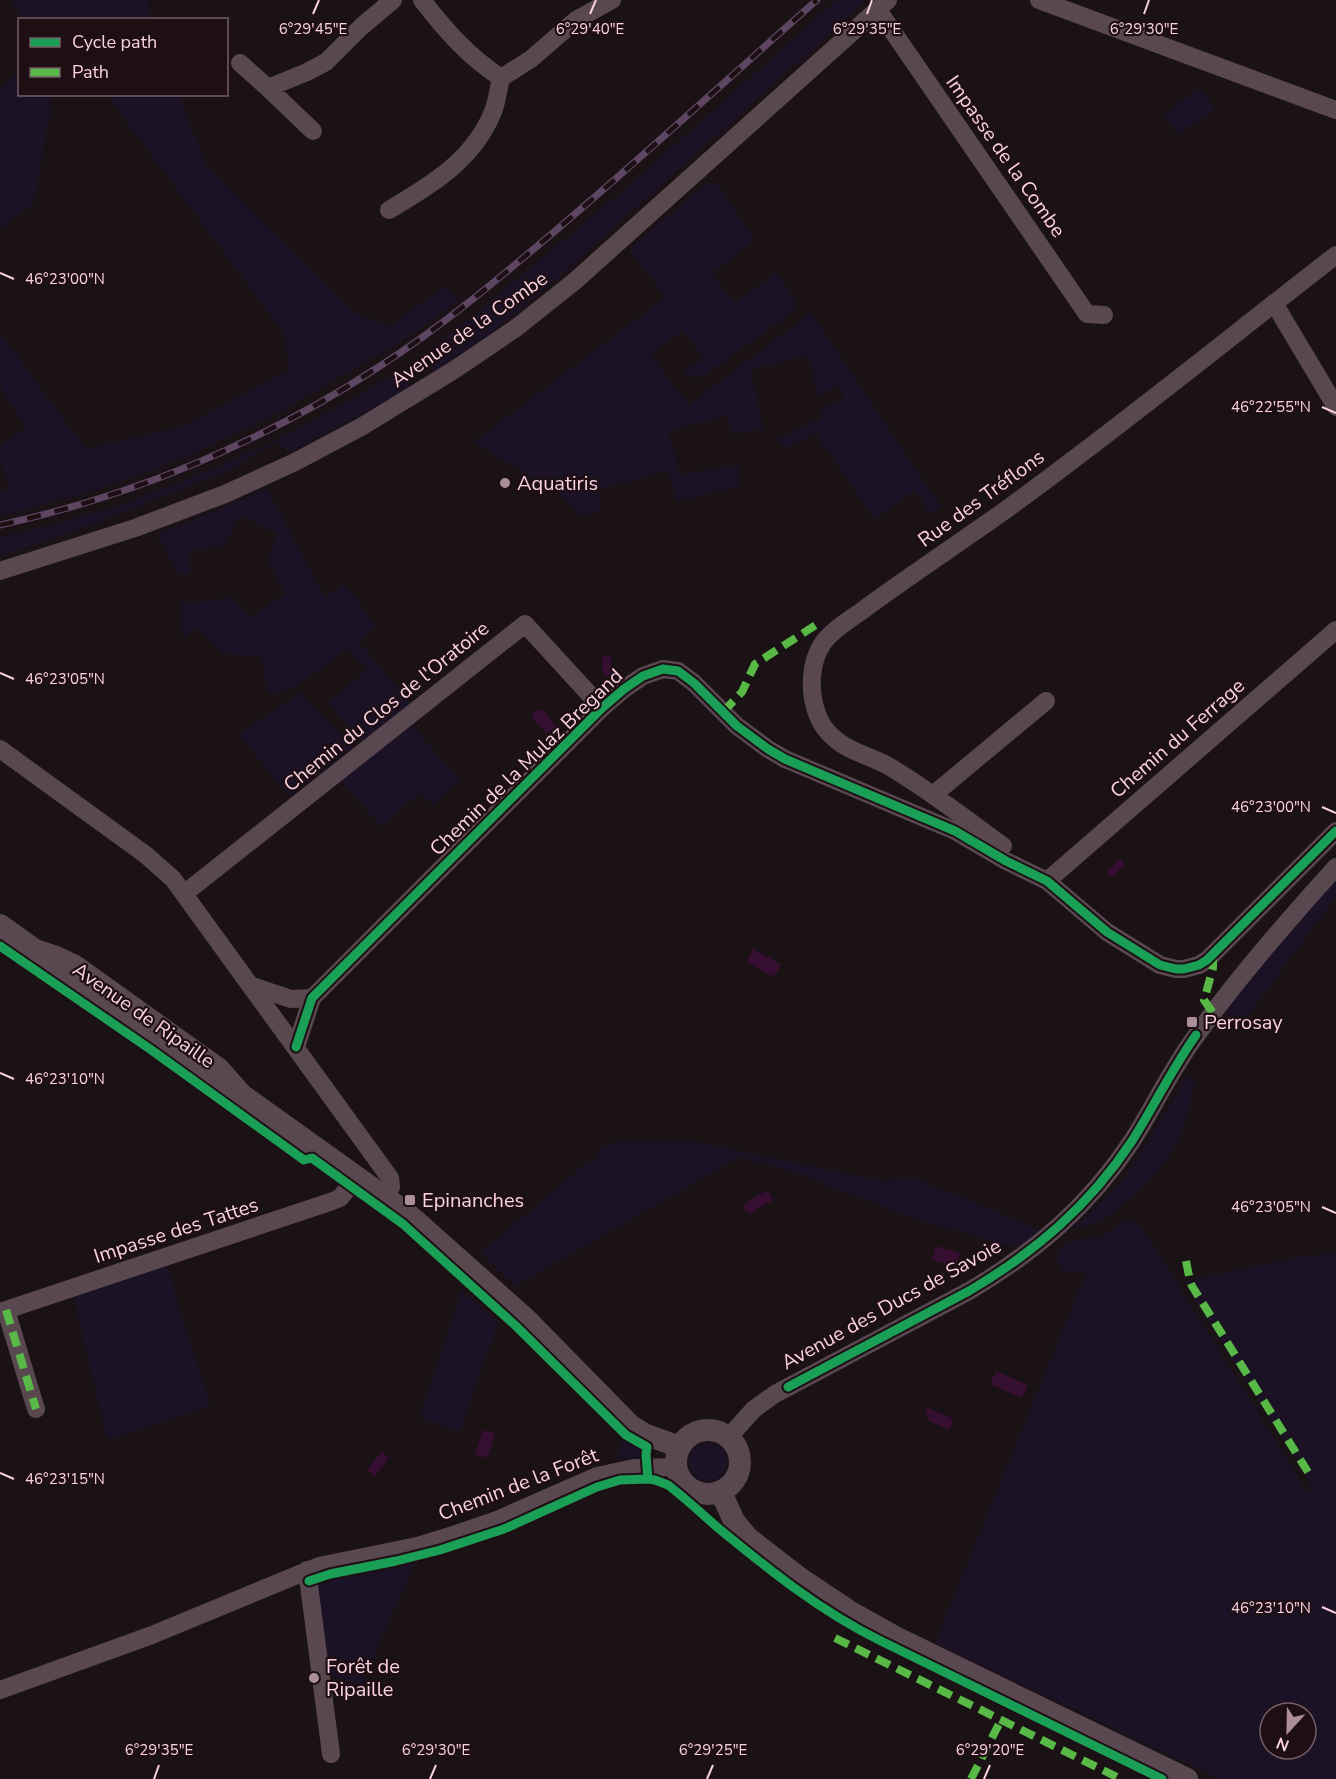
<svg xmlns="http://www.w3.org/2000/svg" width="1336" height="1779" font-family="'Nunito Sans',sans-serif">
<style>
.green{fill:#1b1225;fill-rule:evenodd}
.water{fill:#350e31}
.lines{fill:none;stroke-linecap:round;stroke-linejoin:round}
.minor{stroke:#5a4850;stroke-width:18}
.tertiary{stroke:#5a4850;stroke-width:22}
.rail-casing{stroke:#5e4662;stroke-width:7}
.rail{stroke:#1e0f14;stroke-width:4.5;stroke-dasharray:14;stroke-linecap:butt}
.quiet{stroke:#58b947;stroke-width:8;stroke-dasharray:15 8;stroke-linecap:butt}
.cycleway-casing{stroke:#1e0f14;stroke-width:13}
.cycleway{stroke:#1a9f57;stroke-width:9}
.ticks{fill:none;stroke:#fad1e2;stroke-width:2}
.poi-dot{fill:#ac8e9a;stroke:#1e0f14;stroke-width:2}
.labels{text-anchor:middle;stroke-width:4.5;stroke-linejoin:round;paint-order:stroke}
.street-label{font-size:20px;fill:#fad1e2;stroke:#1e0f14}
.poi-label{font-size:20px;fill:#fad1e2;stroke:#1e0f14;text-anchor:start}
.ticks-label{font-size:15px;text-anchor:middle;fill:#fad1e2;stroke:#1e0f14;stroke-width:4.5;stroke-linejoin:round;paint-order:stroke}
</style>
<rect width="100%" height="100%" fill="#1a1215"/>
<path class="green" d="M12,0H147L152,19H21Z
M837,0H867L543,291L489,334L432,373L427,352L473,316L631,184Z
M19,73L20,94L53,95L34,203L0,228V87Z
M1198,90H1202L1214,107L1213,111L1177,134L1163,115Z
M107,95H179L206,166L353,312L390,326L446,286L459,300L413,334L277,414L181,459L96,490L0,516V492L11,489L0,460V445L26,427L0,386V333L86,449L185,426L290,369L283,332Z
M708,182L719,185L754,240L712,274L735,303L777,272L795,302L794,311L702,377H687L684,373L704,358L683,330L650,355L689,405L811,313L941,506L930,513L915,490L874,519L816,434L786,448L777,439L822,418L821,409L845,398L840,386L818,395L808,355L751,370L763,429L732,434L727,415L668,432L680,474L738,466L740,486L678,501L667,471L598,490L600,510L579,517L565,498L474,442L666,297L629,249Z
M403,368L411,387L289,453L277,442L228,471L101,521L0,556V537C139,509 283,444 403,368Z
M267,489L325,597L345,584L377,627L358,641L412,705L363,745L328,703L367,670L349,648L289,691L267,693L262,656L222,654L198,628L183,639L181,604L233,598L252,617L286,593L268,562L277,534L241,515L223,547L190,549V574H179L157,535Z
M301,693L353,747L289,796L239,734Z
M410,724L460,780L434,805L420,792L382,827L339,780Z
M1336,879V896L1242,1024L1235,1021L1225,1010Z
M1187,1077L1193,1078L1194,1081C1191,1102 1187,1125 1177,1144C1163,1169 1103,1234 1072,1229L1113,1191L1129,1171Z
M620,1141H692L882,1181L912,1178L976,1203L1041,1231L1021,1249L920,1220L834,1188L805,1175L739,1157L515,1286L481,1253L584,1165L596,1160L602,1146Z
M1124,1221H1134L1146,1233L1307,1492L1313,1488L1184,1282L1298,1257L1336,1253V1779H1220L935,1643L1086,1273L1065,1271L1056,1259C1065,1232 1084,1243 1104,1235C1111,1232 1118,1225 1124,1221ZM1270,1713H1306V1749H1270Z
M166,1264L210,1405L119,1436L107,1438L73,1295Z
M461,1291L498,1323L460,1431L419,1417Z
M622,1439L642,1450V1457L617,1459Z
M689 1462a19 19 0 1 1 38 0a19 19 0 1 1-38 0Z
M417,1560L384,1631L362,1686L326,1674L318,1584L322,1580Z"/>
<path class="water" d="M611,656L612,675H603L602,657Z
M542,709L556,726L547,734L532,718L534,711Z
M1120,859L1125,865L1111,878L1106,872Z
M753,949L781,964L774,977L746,962Z
M768,1190L773,1200L750,1213L744,1209L745,1203Z
M936,1246L960,1253L955,1267L932,1260Z
M996,1371L1028,1385L1022,1398L990,1384Z
M928,1408L954,1419L949,1430L927,1420L928,1418L925,1414Z
M483,1430L495,1434L487,1458L475,1454Z
M381,1452L389,1458L375,1476L367,1470Z"/>
<g class="lines">
<path class="minor" d="M422,0C446,31 468,56 501,78
M1039,0L1336,110
M878,10L1087,314L1104,315
M240,63L268,88
M313,131L268,88L307,72L326,62L361,27L393,0
M389,210C431,185 472,161 492,114C497,104 498,90 501,78L531,59L576,20L612,0
M1274,303L1336,407
M0,571L135,528L225,494L295,462L361,427L454,370L516,328L575,281L888,0
M0,749L146,855L173,879L390,1178L391,1187L385,1197
M933,795L1046,701
M1003,846C966,819 929,790 890,767C872,756 851,753 835,739C828,733 821,725 818,716C809,694 809,663 823,643C834,628 853,618 867,607C911,575 956,545 1000,514C1115,431 1225,341 1336,255
M1047,881L1336,630
M185,893L525,624L602,708
M252,986L291,999L312,998
M296,1047L312,998L602,708L624,689L643,676L663,669L678,671L694,683L737,726L768,749L785,759L955,831L1006,861L1047,881L1107,932L1160,965L1176,969H1184L1199,965L1207,960L1336,831
M6,1310L36,1409
M0,1312L330,1202L340,1198L357,1177
M729,1437L754,1409L775,1394L969,1291C1035,1252 1089,1206 1132,1141C1154,1107 1171,1069 1196,1036C1238,977 1287,921 1336,867
M307,1570L331,1754
M0,1690L152,1635L319,1566L417,1546L456,1534L497,1520L597,1476L634,1468L676,1467"/>
<path class="tertiary" d="M0,925L35,950L57,974L65,980L210,1082L238,1094
M35,950L56,957L75,966L219,1069L242,1095L400,1208L417,1222L526,1319L630,1425L644,1434L680,1447
M676 1462a32 32 0 1 1 64 0a32 32 0 1 1-64 0Z
M721,1492L734,1521L748,1538L801,1579L849,1611L899,1639L1187,1779"/>
<g class="rail-casing">
<path id="rail" d="M0,525C133,496 263,442 377,368C443,326 502,276 561,226C648,152 732,75 817,0"/>
</g>
<use href="#rail" class="rail"/>
<path class="quiet" d="M723,712L742,692L755,664L819,623
M1213,955V968L1204,1000L1213,1013
M1186,1261L1190,1281L1192,1286L1308,1472
M6,1310L36,1409
M835,1638L1121,1779
M971,1779L1001,1720"/>
<g class="cycleway-casing">
<path id="cycleway" d="M0,946L150,1049L304,1160L312,1158L403,1224L516,1326L626,1435L647,1447L646,1455L648,1479
M296,1047L312,998L602,708L624,689L643,676L663,669L678,671L694,683L737,726L768,749L785,759L955,831L1006,861L1047,881L1107,932L1160,965L1176,969H1184L1199,965L1207,960L1336,831
M788,1387L969,1291C1035,1252 1089,1206 1132,1141C1154,1106 1172,1069 1196,1035
M309,1581L330,1574L396,1561L440,1550L504,1529L597,1487L620,1480L648,1479L655,1480L668,1485C685,1498 701,1513 717,1527C768,1569 820,1611 879,1640L1162,1779"/>
</g>
<use href="#cycleway" class="cycleway"/>
</g>
<path class="ticks" d="M313,14L319,0M590,14L596,0M867,14L872,0M1144,14L1149,0M0,273L14,279M1322,407L1336,413M0,673L14,679M1322,807L1336,813M0,1073L14,1079M1322,1207L1336,1213M0,1473L14,1479M1322,1607L1336,1613M154,1779L159,1765M430,1779L436,1765M707,1779L713,1765M984,1779L990,1765"/>
<g class="poi-dot">
<circle cx="505" cy="483" r="6"/>
<rect x="1186" y="1016" width="12" height="12" rx="3"/>
<rect x="404" y="1194" width="12" height="12" rx="3"/>
<circle cx="314" cy="1678" r="6"/>
</g>
<g class="labels">
<g class="street-label">
<text transform="translate(1006 156) rotate(55)" y="7">Impasse de la Combe</text>
<text transform="translate(469 329) rotate(-35)" y="7">Avenue de la Combe</text>
<text transform="translate(981 498) rotate(-36)" y="7">Rue des Tréflons</text>
<text transform="translate(386 706) rotate(-39)" y="7">Chemin du Clos de l'Oratoire</text>
<text transform="translate(1177 738) rotate(-41)" y="7">Chemin du Ferrage</text>
<text transform="translate(526 762) rotate(-44)" y="7">Chemin de la Mulaz Bregand</text>
<text transform="translate(144 1015) rotate(35)" y="7">Avenue de Ripaille</text>
<text transform="translate(176 1230) rotate(-18)" y="7">Impasse des Tattes</text>
<text transform="translate(891 1304) rotate(-29)" y="7">Avenue des Ducs de Savoie</text>
<text transform="translate(518 1484) rotate(-21)" y="7">Chemin de la Forêt</text>
</g>
<g class="poi-label">
<text x="517" y="490">Aquatiris</text>
<text x="1204" y="1029">Perrosay</text>
<text x="422" y="1207">Epinanches</text>
<text x="326" y="1673">Forêt de<tspan x="326" dy="23">Ripaille</tspan></text>
</g>
</g>
<g class="ticks-label">
<text x="313" y="34">6°29'45"E</text>
<text x="590" y="34">6°29'40"E</text>
<text x="867" y="34">6°29'35"E</text>
<text x="1144" y="34">6°29'30"E</text>
<text x="65" y="284">46°23'00"N</text>
<text x="1271" y="412">46°22'55"N</text>
<text x="65" y="684">46°23'05"N</text>
<text x="1271" y="812">46°23'00"N</text>
<text x="65" y="1084">46°23'10"N</text>
<text x="1271" y="1212">46°23'05"N</text>
<text x="65" y="1484">46°23'15"N</text>
<text x="1271" y="1613">46°23'10"N</text>
<text x="159" y="1755">6°29'35"E</text>
<text x="436" y="1755">6°29'30"E</text>
<text x="713" y="1755">6°29'25"E</text>
<text x="990" y="1755">6°29'20"E</text>
</g>
<rect x="18" y="18" width="210" height="78" fill="#1e0f14" stroke="#765d66" stroke-width="1.5"/>
<rect x="30" y="38" width="30" height="9" fill="#1a9f57" stroke="#765d66" stroke-width="1.5"/>
<text x="72" y="48" font-size="18" fill="#fad1e2">Cycle path</text>
<rect x="30" y="68" width="30" height="9" fill="#58b947" stroke="#765d66" stroke-width="1.5"/>
<text x="72" y="78" font-size="18" fill="#fad1e2">Path</text>
<g transform="translate(1288 1731) rotate(202)"><circle r="28" fill="#1e0f14" stroke="#765d66" stroke-width="1.5"/>
<path d="M0-4.5L10 22L0 15L-10 22Z" fill="#ac8e9a"/>
<text y="-9" font-size="16" font-weight="bold" text-anchor="middle" fill="#fad1e2">N</text>
</g>
</svg>
